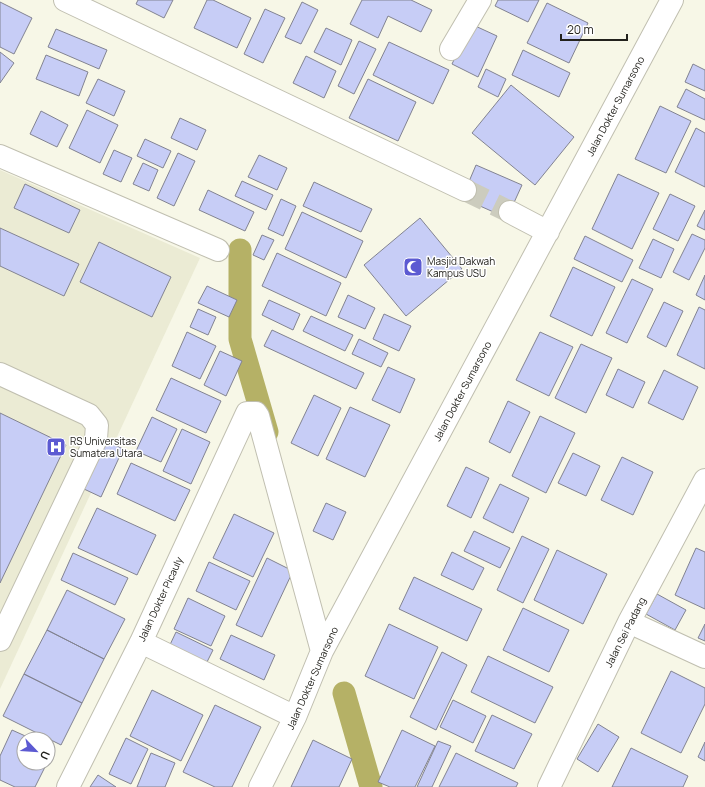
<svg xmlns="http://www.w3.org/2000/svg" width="705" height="787" font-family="Manrope,sans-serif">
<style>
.built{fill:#ebebd4}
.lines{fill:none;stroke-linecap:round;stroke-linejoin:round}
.canal{stroke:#b5b166;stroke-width:23}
.building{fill:#c7cdf6;stroke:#828391}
.minor-tunnel{stroke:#ccccbe;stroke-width:22;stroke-dasharray:22 11;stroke-linecap:butt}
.minor-casing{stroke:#c0bfb0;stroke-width:24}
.minor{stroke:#fff;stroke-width:22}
.labels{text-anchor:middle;stroke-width:3;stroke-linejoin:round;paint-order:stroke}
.street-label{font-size:10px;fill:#22211c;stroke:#fff}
.poi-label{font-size:10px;fill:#22211c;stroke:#fff;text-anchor:start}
</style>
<rect width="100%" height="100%" fill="#f7f7e7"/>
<path class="built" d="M0,170L200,258L0,689Z"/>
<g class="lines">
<path class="canal" d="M240,250V339L267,432
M344,693L371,787"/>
</g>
<path class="building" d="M138,0H173L164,18L136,4Z
M207,0H213L251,18L237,48L194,28Z
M362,0H411L432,10L421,32L388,16L378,38L350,24Z
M498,0H539L528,22L495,6Z
M0,2L32,18L14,54L0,47Z
M302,2L318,10L301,44L285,37Z
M547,3L588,23L569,63L527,43Z
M265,9L285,18L263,63L244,54Z
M471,24L497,36L478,77L452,64Z
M326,28L352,40L341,65L314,52Z
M56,29L107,50L99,69L48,47Z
M359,41L376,49L354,94L338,86Z
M389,42L449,70L433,104L373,75Z
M523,50L570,73L559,97L512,75Z
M0,52L14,63L0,83Z
M46,55L88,72L79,96L36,79Z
M306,56L336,71L324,98L293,83Z
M693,64L705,70V91L685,82Z
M486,69L506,79L498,97L478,87Z
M98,79L125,91L114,116L86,103Z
M368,79L416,102L398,141L349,118Z
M511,85L574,137L535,185L472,133Z
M686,89L705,99V120L677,107Z
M660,106L691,121L666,173L635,159Z
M87,110L118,125L100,163L69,148Z
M41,111L68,125L57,147L30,134Z
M180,118L206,130L197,150L171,138Z
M696,128L705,133V187L675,172Z
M145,139L171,151L163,168L137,156Z
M114,150L132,158L121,182L103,174Z
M178,153L195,161L174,206L157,198Z
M259,155L287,168L277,190L248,177Z
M143,163L158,170L149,191L133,184Z
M476,165L522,185L507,218L462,198Z
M618,174L659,193L632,249L592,229Z
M242,181L273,195L266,210L235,196Z
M314,182L372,209L361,232L303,206Z
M25,184L80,210L69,233L14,208Z
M208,190L254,212L245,231L199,210Z
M670,194L695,206L678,241L653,229Z
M281,199L296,206L283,236L268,229Z
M705,210V230L697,226Z
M302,212L363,241L346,278L285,249Z
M420,218L462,269L406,316L364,265Z
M0,228L79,264L64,296L0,266Z
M692,234L705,240V248L689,280L673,272Z
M262,235L274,240L264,260L253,255Z
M585,236L633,260L622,282L574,259Z
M653,239L674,249L661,278L639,268Z
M99,242L171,277L152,317L80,282Z
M277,253L341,283L326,316L262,286Z
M573,267L615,287L592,336L550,316Z
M705,275V300L696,295Z
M632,279L653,289L627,343L606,333Z
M207,286L237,300L229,317L198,303Z
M348,295L375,308L365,329L338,317Z
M269,300L300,314L293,330L262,315Z
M664,302L683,311L666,347L647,337Z
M699,307L705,310V369L677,355Z
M198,309L216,317L208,335L190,327Z
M384,314L411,326L399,351L373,339Z
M311,316L353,335L345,351L303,331Z
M272,330L364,373L356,389L264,346Z
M187,332L216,346L200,379L172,366Z
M540,332L573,347L549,396L516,380Z
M359,339L388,353L381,367L352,354Z
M581,344L612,358L586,413L555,398Z
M220,351L242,361L226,396L204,385Z
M388,367L415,379L400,413L372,400Z
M618,369L645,382L633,408L606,395Z
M664,370L698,387L683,420L648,403Z
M171,378L221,401L206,433L156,410Z
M314,395L341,408L318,456L291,443Z
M508,401L530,412L510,453L489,442Z
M350,407L390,425L365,477L326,459Z
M0,413L66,445L0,583Z
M540,416L575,433L546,493L512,476Z
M152,417L177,429L161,462L136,451Z
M182,429L210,442L191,484L163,471Z
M107,441L123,449L101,497L84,489Z
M573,453L600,466L586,496L558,483Z
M622,457L653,472L633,515L601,500Z
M131,463L190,490L175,521L117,494Z
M466,467L489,478L471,518L447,506Z
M500,484L529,498L513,533L483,518Z
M326,503L346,512L333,540L313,531Z
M97,508L156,535L137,575L78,548Z
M234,514L274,533L253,577L213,558Z
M474,531L510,548L500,568L464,551Z
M522,536L549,549L523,603L497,590Z
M696,548L705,552V609L675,595Z
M557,550L607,574L583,624L534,600Z
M452,552L484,568L473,590L441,575Z
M73,553L128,578L115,605L61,580Z
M267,558L293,571L262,637L236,625Z
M209,562L250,581L236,610L196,591Z
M414,577L482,609L467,641L399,609Z
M67,590L125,619L104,659L47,630Z
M657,594L686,610L675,630L646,614Z
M188,598L225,616L211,646L174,629Z
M523,608L569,630L549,672L503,650Z
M389,624L438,647L414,699L365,676Z
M705,624V641L698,638Z
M47,630L104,659L82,703L24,674Z
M176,632L213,650L205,666L168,649Z
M231,635L275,655L264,680L220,659Z
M442,652L467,665L436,730L410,717Z
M488,656L553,687L535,723L471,692Z
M671,671L705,688V704L681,753L641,733Z
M24,674L82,703L61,745L3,716Z
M152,690L203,715L181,761L130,736Z
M453,700L486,716L473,743L440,727Z
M215,705L261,727L232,787H215L183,772Z
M492,715L532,734L514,769L475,751Z
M598,724L619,737L598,772L577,759Z
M12,730L32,739H24V763H47L35,787H15L0,780V756Z
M402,730L435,746L415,787H390L378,782Z
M126,738L148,749L131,784L109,774Z
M313,740L352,759L339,787H291Z
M438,741L451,746L432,787H417Z
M705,742V761L698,757Z
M48,747L53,749L48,760Z
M631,748L688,776L683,787H612Z
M151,753L175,763L165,787H137Z
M456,753L518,783L516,787H439Z
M98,775L116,787H90Z"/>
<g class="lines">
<path class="minor-tunnel" d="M465,190L510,212"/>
<g class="minor-casing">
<path id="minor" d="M65,0L465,190
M451,49L480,0
M0,156L218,250
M510,212L548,232
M0,374L89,415L97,425L96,439L0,640
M629,622L705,657
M141,642L295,717
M68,787L141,642L247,413H256L258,416L322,651
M260,787L295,717L322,651L672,0
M549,787L629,622L705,480"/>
</g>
<use href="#minor" class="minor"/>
</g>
<defs>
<g id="mosque-square" transform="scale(1)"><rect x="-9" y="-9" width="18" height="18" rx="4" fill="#5c5ad2" stroke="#fff"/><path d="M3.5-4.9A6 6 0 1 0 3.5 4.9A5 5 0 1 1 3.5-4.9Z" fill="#fff"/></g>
<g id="hospital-square" transform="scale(1)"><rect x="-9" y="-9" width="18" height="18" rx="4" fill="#5c5ad2" stroke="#fff"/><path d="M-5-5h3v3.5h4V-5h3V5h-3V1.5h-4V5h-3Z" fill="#fff"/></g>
</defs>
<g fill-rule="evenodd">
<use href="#mosque-square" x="413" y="267"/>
<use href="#hospital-square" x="56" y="447"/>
</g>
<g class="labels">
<g class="street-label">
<text transform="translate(615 106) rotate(-62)" y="4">Jalan Dokter Sumarsono</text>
<text transform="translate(462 391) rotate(-62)" y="4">Jalan Dokter Sumarsono</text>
<text transform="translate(160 599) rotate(-65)" y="4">Jalan Dokter Picauly</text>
<text transform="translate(625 632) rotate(-63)" y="4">Jalan Sei Padang</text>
<text transform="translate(312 678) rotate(-66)" y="4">Jalan Dokter Sumarsono</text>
</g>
<g class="poi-label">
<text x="427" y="265">Masjid Dakwah<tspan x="427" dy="12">Kampus USU</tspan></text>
<text x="70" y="445">RS Universitas<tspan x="70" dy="12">Sumatera Utara</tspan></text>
</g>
</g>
<g transform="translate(36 751) rotate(115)"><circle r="19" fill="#ffffff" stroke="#a7a6a4"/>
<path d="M0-3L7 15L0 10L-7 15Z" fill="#5c5ad2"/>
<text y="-6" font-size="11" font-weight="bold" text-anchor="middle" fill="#22211c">U</text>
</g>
<path d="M561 34v6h66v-6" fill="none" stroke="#22211c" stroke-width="2"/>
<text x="567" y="34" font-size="12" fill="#22211c" stroke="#ffffff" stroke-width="3" paint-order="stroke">20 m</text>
</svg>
